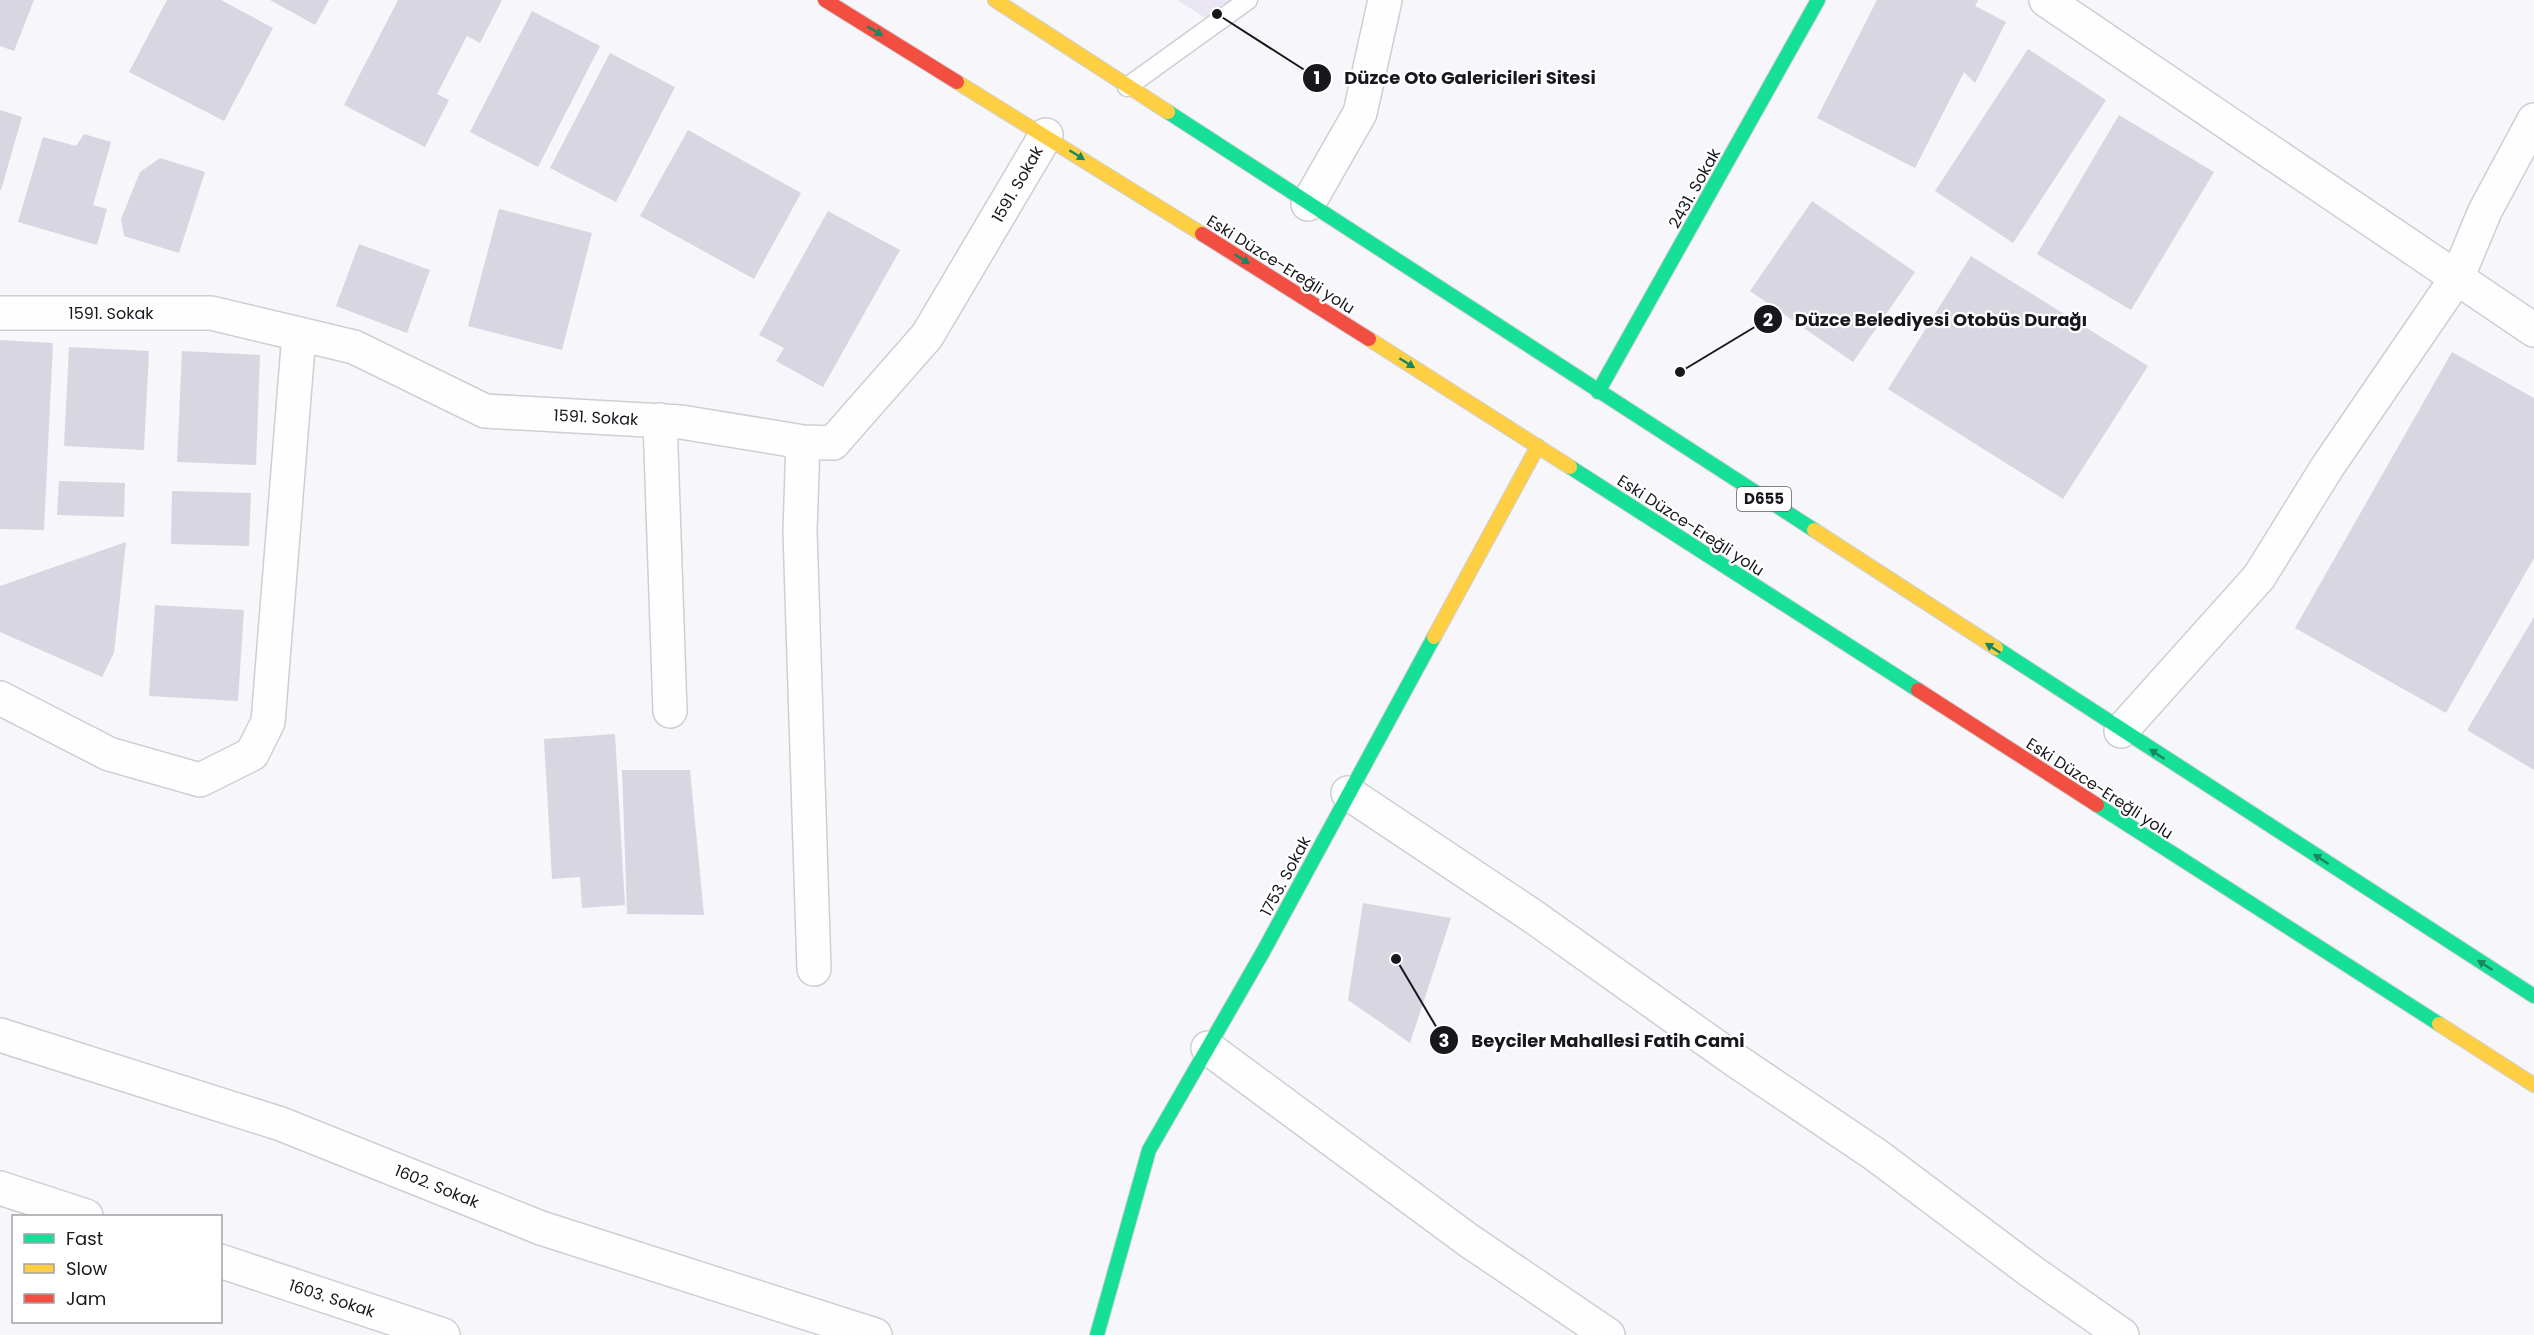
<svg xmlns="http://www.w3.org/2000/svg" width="2534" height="1335" font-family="Poppins,sans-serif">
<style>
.built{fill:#eae7f2}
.building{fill:#d8d6e0}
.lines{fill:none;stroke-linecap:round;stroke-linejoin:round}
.lane-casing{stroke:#cfced3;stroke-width:21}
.street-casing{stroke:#cfced3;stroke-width:36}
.fast-casing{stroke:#cfced3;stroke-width:16}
.slow-casing{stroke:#cfced3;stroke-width:16}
.jam-casing{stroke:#cfced3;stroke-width:16}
.lane{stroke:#fefefe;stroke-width:18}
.street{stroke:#fefefe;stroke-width:33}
.fast{stroke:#16e098;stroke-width:14}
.slow{stroke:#ffcf43;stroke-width:14}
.jam{stroke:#f24e42;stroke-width:14}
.oneway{fill:#178661}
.labels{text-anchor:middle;stroke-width:4.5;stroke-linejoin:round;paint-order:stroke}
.shield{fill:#fff;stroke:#5d5d61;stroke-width:1.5}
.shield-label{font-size:15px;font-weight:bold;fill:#18171d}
.street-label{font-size:16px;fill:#18171d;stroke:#fff}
.leader{fill:none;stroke:#18171d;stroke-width:2}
.callout-dot{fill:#18171d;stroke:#fff;stroke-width:2}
.mark-label{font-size:18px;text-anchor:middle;font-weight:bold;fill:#fff}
.callout-label{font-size:18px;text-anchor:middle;font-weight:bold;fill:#18171d;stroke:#fff;stroke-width:4.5;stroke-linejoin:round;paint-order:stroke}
</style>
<rect width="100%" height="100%" fill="#f7f6fb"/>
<path class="built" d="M1177,0H1244L1223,29Z"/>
<path class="building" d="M0,0H34L14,51L0,46Z
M167,0H221L273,28L224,121L129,72Z
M270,0H329L315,25Z
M398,0H502L480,43L467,36L437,94L449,100L425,147L344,105Z
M1877,0H1978L1975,6L2006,22L1975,83L1964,72L1915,168L1817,118Z
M532,11L600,46L538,167L470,132Z
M2028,49L2106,100L2013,243L1935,191Z
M610,53L675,87L616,202L550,168Z
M0,110L22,117L1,190H0Z
M2119,115L2214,172L2131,310L2037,254Z
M688,130L801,193L754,279L640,216Z
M84,134L111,142L93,205L107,209L97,245L18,222L43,137L76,146Z
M160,158L205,172L179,253L124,236L121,219L140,172Z
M1812,201L1915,272L1853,362L1750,291Z
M499,209L592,233L562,350L468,326Z
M828,211L900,250L823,387L776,361L784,348L759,335Z
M359,244L430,270L407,333L336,306Z
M1971,256L2148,366L2063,499L1888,389Z
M0,340L53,343L44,530L0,529Z
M69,347L149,351L144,450L64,446Z
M182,351L260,355L256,465L177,462Z
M2452,352L2534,398V558L2446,713L2295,628Z
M59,481L125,483L124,517L57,515Z
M172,491L251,493L249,546L171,544Z
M126,542L114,653L102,677L0,632V586Z
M155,605L244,610L238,701L149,696Z
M2534,617V770L2467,730Z
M615,734L625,905L582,908L580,877L552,879L544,739Z
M622,770H690L704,915L627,914Z
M1363,903L1451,918L1410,1043L1348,1000Z"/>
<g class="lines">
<g class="lane-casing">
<path id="lane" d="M1127,87L1248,0"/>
</g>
<g class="street-casing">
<path id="street" d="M2046,0L2534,330
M1308,204L1360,113L1385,0
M0,313H211L354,347L485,411L681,422L803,442L833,443L927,336L1046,135
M660,420L670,711
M803,442L800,531L814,969
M0,698L109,754L200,780L252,754L268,722L299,334
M2121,731L2259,577L2328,466L2458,276L2485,211L2534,120
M1348,793L1531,915L1735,1060L1876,1155L2032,1272L2122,1335
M0,1035L281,1124L541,1228L875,1335
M1208,1048L1468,1240L1608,1335
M0,1188L86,1216
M220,1261L443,1335"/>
</g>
<g class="fast-casing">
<path id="fast" d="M1168,112L1814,530
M1598,392L1818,0
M1570,467L1918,690
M1996,648L2534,996
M2097,805L2439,1024
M1097,1335L1149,1150L1263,952L1434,637"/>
</g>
<g class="slow-casing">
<path id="slow" d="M995,0L1168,112
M957,82L1202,234
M1369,339L1570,467
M1814,530L1996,648
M1434,637L1538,446
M2439,1024L2534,1085"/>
</g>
<g class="jam-casing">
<path id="jam" d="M825,0L957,82
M1202,234L1369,339
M1918,690L2097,805"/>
</g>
<use href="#lane" class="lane"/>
<use href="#street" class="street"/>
<use href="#fast" class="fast"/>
<use href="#slow" class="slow"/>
<use href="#jam" class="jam"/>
</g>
<defs><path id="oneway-solid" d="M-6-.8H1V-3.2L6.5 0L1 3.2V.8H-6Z" transform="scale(1.5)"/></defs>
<g class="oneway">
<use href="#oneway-solid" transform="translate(875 31) rotate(31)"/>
<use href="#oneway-solid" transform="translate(1077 155) rotate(32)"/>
<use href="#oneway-solid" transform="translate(1242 259) rotate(32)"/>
<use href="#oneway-solid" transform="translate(1407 363) rotate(32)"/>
<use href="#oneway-solid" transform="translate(1993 648) rotate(-147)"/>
<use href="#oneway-solid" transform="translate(2157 754) rotate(-147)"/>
<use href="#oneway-solid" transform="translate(2321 859) rotate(-147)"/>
<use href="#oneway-solid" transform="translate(2485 965) rotate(-147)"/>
</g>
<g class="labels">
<rect class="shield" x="1737" y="487" width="54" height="24" rx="4.5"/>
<g class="shield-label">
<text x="1764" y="504">D655</text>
</g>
<g class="street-label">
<text transform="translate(1017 184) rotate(-60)" y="6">1591. Sokak</text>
<text transform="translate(1694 188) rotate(-61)" y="6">2431. Sokak</text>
<text transform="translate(1281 264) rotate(32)" y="6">Eski Düzce-Ereğli yolu</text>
<text x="111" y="319">1591. Sokak</text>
<text transform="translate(596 417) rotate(3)" y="6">1591. Sokak</text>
<text transform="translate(1691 525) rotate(33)" y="6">Eski Düzce-Ereğli yolu</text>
<text transform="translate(2100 788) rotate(33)" y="6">Eski Düzce-Ereğli yolu</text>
<text transform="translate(1285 876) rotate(-62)" y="6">1753. Sokak</text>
<text transform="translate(437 1186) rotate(22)" y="6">1602. Sokak</text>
<text transform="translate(332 1298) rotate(18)" y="6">1603. Sokak</text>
</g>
</g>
<path class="leader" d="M1217 14L1317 78M1680 372L1768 319M1396 959L1444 1040"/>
<g class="callout-dot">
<circle cx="1217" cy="14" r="6"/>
<circle cx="1680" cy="372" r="6"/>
<circle cx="1396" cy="959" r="6"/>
<circle cx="1317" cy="78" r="15"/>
<circle cx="1768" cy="319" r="15"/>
<circle cx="1444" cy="1040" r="15"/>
</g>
<g class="mark-label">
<text x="1317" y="84">1</text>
<text x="1768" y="326">2</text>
<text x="1444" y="1047">3</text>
</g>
<g class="callout-label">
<text x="1470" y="84">Düzce Oto Galericileri Sitesi</text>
<text x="1941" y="326">Düzce Belediyesi Otobüs Durağı</text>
<text x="1608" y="1047">Beyciler Mahallesi Fatih Cami</text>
</g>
<rect x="12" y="1215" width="210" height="108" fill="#ffffff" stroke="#a3a2a5" stroke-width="1.5"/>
<rect x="24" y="1234" width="30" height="9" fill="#16e098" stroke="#a3a2a5" stroke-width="1.5"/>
<text x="66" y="1245" font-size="18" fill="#18171d">Fast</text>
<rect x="24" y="1264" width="30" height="9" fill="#ffcf43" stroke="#a3a2a5" stroke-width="1.5"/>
<text x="66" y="1275" font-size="18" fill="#18171d">Slow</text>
<rect x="24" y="1294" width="30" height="9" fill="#f24e42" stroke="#a3a2a5" stroke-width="1.5"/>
<text x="66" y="1305" font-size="18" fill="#18171d">Jam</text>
</svg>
